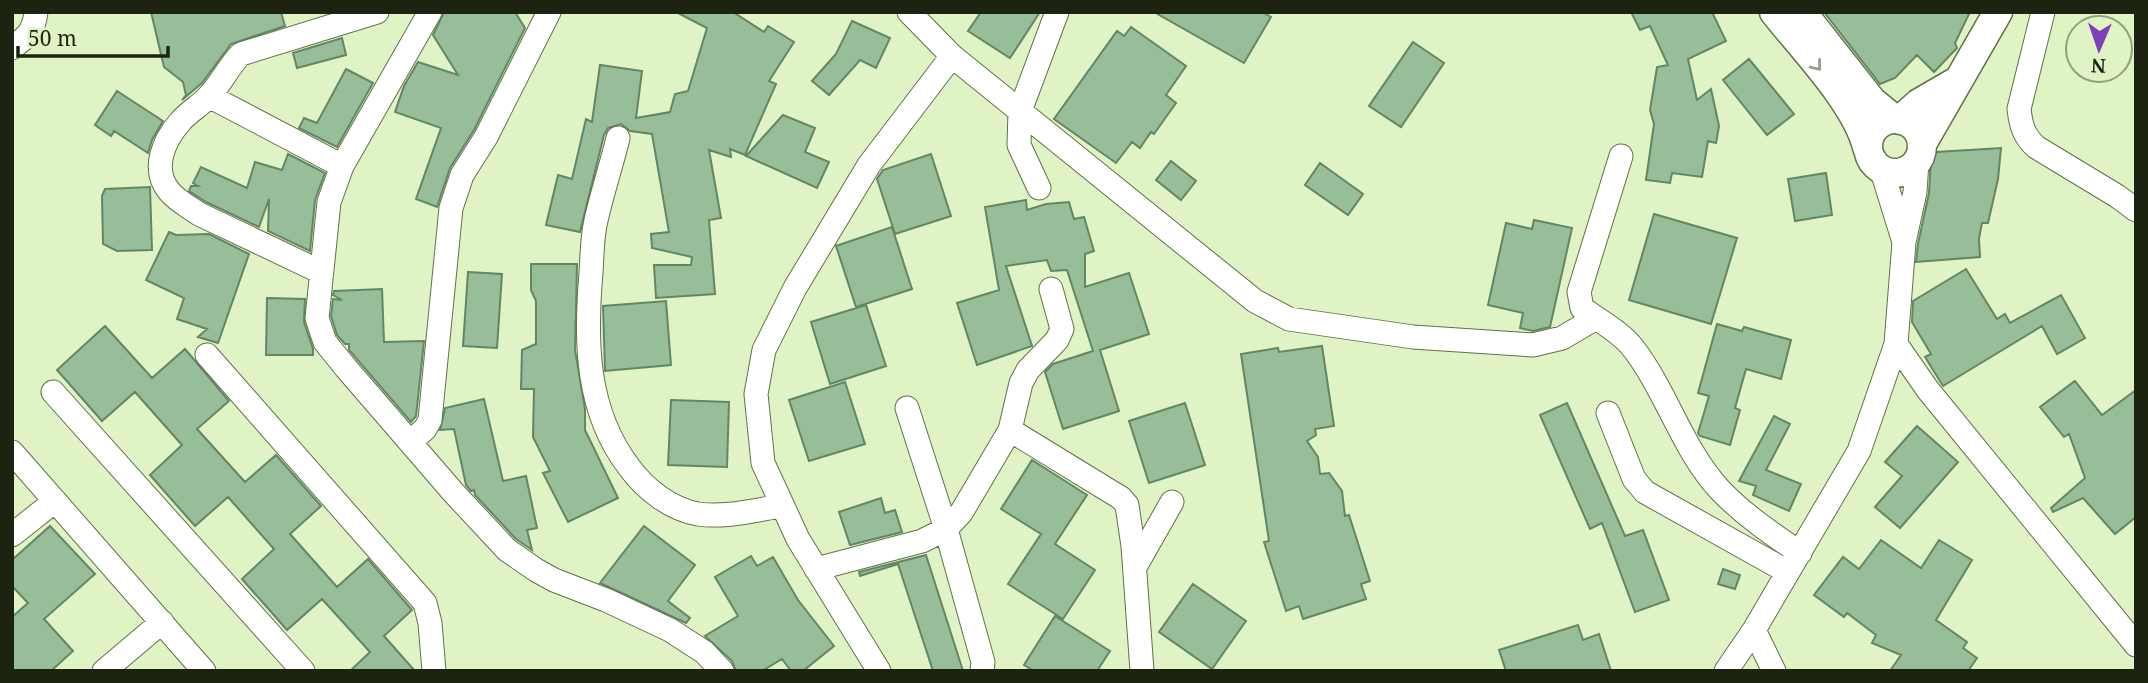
<svg xmlns="http://www.w3.org/2000/svg" width="2148" height="683" font-family="'Noto Serif',serif">
<style>
.building{fill:#98bd99;stroke:#638664;stroke-width:2}
.lines{fill:none;stroke-linecap:round;stroke-linejoin:round}
.minor-casing{stroke:#617147;stroke-width:25}
.tertiary-casing{stroke:#617147;stroke-width:31}
.minor{stroke:#fff;stroke-width:23}
.tertiary{stroke:#fff;stroke-width:28}
.oneway{stroke:#999c94}
</style>
<rect width="100%" height="100%" fill="#e0f3c4"/>
<path class="building" d="M151,12H281L285,26L231,44L202,83L182,100L186,95L183,82L164,67Z
M444,12H515L525,28L474,130L450,168L437,207L416,199L441,128L395,112L404,86L418,62L458,75L433,35Z
M676,12H733L764,32L768,26L794,42L769,81L776,84L745,155L730,149L731,157L709,150L721,218L709,220L715,294L656,298L654,265H691L692,257L652,248L651,234L669,232L652,134L630,131L621,124L608,128L604,135L580,232L546,225L558,175L572,179L586,119L592,122L600,65L642,71L636,118L670,112L675,94L688,91L707,28Z
M981,12H1040L1010,58L968,31Z
M1154,12H1262L1271,17L1244,63Z
M1631,12H1712L1726,41L1688,59L1697,100L1711,89L1719,126L1716,143L1708,141L1702,177L1672,173L1670,183L1646,180L1654,124L1650,110L1657,67L1668,65L1650,26L1640,30Z
M1824,12H1970L1955,43L1957,48L1934,72L1917,55L1895,78L1880,84Z
M852,21L890,38L876,68L860,60L829,95L812,81L836,54Z
M1131,27L1186,66L1166,95L1176,103L1154,134L1151,132L1140,148L1132,142L1116,163L1054,119L1117,31L1124,36Z
M342,38L346,55L297,68L293,53Z
M1413,42L1444,63L1401,127L1369,106Z
M1749,59L1794,114L1767,135L1723,80Z
M346,69L373,83L337,147L299,128L304,118L317,123Z
M117,91L163,121L152,140L148,153L114,131L111,136L95,125Z
M783,115L815,128L805,152L829,162L817,188L746,156Z
M2001,148L1998,179L1988,223H1982L1979,239L1980,257L1916,262L1918,244L1929,193L1931,158L1936,152Z
M288,154L325,173L315,200L310,251L268,231L269,199L259,227L206,202L189,191L191,186H198L193,183L201,167L247,188L255,162L282,170Z
M931,154L951,216L895,234L877,179L883,170Z
M1171,161L1196,181L1181,200L1156,180Z
M1320,163L1363,194L1348,215L1305,185Z
M1826,173L1832,215L1795,221L1788,179Z
M150,187L152,250L117,251L103,244L102,196L105,189Z
M1026,200L1027,210L1046,204L1069,202L1074,219L1084,217L1094,251L1085,254V287L1129,273L1149,334L1100,350L1119,411L1063,429L1045,372L1053,364L1093,351L1067,270L1051,271L1047,260L1006,266L1032,346L977,365L957,303L999,290L985,207Z
M1654,214L1737,238L1711,324L1629,300Z
M1534,220L1572,228L1550,327L1533,331L1520,328L1523,313L1488,305L1506,223L1532,229Z
M892,227L912,289L856,307L836,246Z
M169,232L176,235L209,234L249,254L218,343L198,337L207,329L177,319L184,298L146,280Z
M531,264H577L575,350L585,409V430L618,498L568,522L543,473L550,471L533,437L534,389H521L522,350L536,344V301L531,290Z
M1966,269L1997,319L2005,314L2010,323L2061,295L2085,338L2057,354L2042,326L1943,386L1925,357L1931,354L1912,322L1913,301Z
M468,272L502,274L497,348L463,346Z
M382,289L384,342L424,341L416,416L411,422L349,350V344H345L337,335L331,316L333,299L342,300L333,295L334,291Z
M267,298L305,299L304,322L313,349V355H266Z
M666,301L671,365L605,371L603,306Z
M866,305L886,366L830,384L811,322Z
M1717,324L1742,331L1744,327L1791,340L1781,379L1746,369L1735,408L1740,410L1730,445L1700,436L1698,433L1709,396L1698,393Z
M105,326L152,378L185,349L229,401L197,429L245,482L276,455L321,506L290,534L337,587L368,559L412,610L384,636L415,671H350L370,652L322,599L287,630L242,579L274,549L228,497L195,526L150,475L182,445L135,392L102,421L57,370Z
M1322,346L1334,426L1315,429L1316,435L1307,441L1318,457L1320,474L1329,473L1342,491L1345,516L1349,515L1370,581L1361,584L1366,599L1303,619L1299,606L1286,611L1264,542L1269,541L1241,354L1278,348L1279,352Z
M2075,381L2102,415L2136,390V517L2115,534L2083,498L2053,512L2051,508L2085,478L2069,434L2064,437L2040,407Z
M845,382L865,444L809,461L789,400Z
M484,399L503,481L526,476L537,528L527,530L532,550L516,539L475,495L474,490L471,491L466,485L454,429L440,430L445,408Z
M671,400L729,402L727,467L668,465Z
M1185,403L1205,465L1149,483L1129,421Z
M1567,403L1625,536L1643,530L1669,600L1635,612L1602,523L1590,529L1540,415Z
M1774,416L1790,424L1766,470L1801,484L1789,511L1753,495L1756,486L1739,481Z
M1917,426L1958,462L1900,528L1875,507L1902,476L1885,462Z
M1032,460L1087,495L1055,544L1095,570L1063,619L1008,584L1041,534L1001,509Z
M881,498L885,513L895,510L902,532L850,545L839,512Z
M50,526L95,574L44,619L73,651L51,671H12V617L28,603L12,586V560Z
M644,526L695,565L668,601L690,618L686,623L600,583Z
M1881,540L1921,568L1939,540L1972,560L1936,620L1967,642L1963,648L1977,658L1968,671H1890L1901,655L1872,643L1876,635L1847,613L1844,617L1814,595L1843,557L1859,569Z
M926,555L963,671H933L898,564L860,576L859,572Z
M751,556L757,566L773,557L798,600L834,646L803,671H791L782,659L762,671H736L732,661L705,636L738,616L715,577Z
M1723,569L1740,575L1735,589L1718,584Z
M1193,584L1246,621L1212,669L1159,632Z
M1055,616L1110,651L1097,671H1034L1024,665Z
M1578,625L1583,640L1599,634L1611,671H1506L1499,650Z"/>
<g class="lines">
<g class="minor-casing">
<path id="minor" d="M430,12L342,166L329,202L317,318L325,342L346,368L453,492L507,550L536,570L554,580L606,600L670,630L704,652L722,671
M909,12L952,56L1255,301L1289,319L1413,337L1533,345L1562,338L1596,318
M2043,12L2019,109C2021,126 2024,136 2036,147L2117,196L2136,210
M12,48C27,37 34,31 36,12
M209,96L342,166
M618,138C611,167 601,196 595,225C592,241 592,258 591,273C585,341 586,411 629,467C645,489 670,509 698,514C725,518 755,510 782,506
M1621,156L1579,292L1582,308C1598,320 1621,332 1633,348C1667,392 1682,449 1720,490C1744,515 1772,534 1800,553
M1882,171L1904,242
M1039,188L1019,145L1020,111L1057,12
M321,272L199,214C189,207 176,200 169,191C151,169 164,140 180,122C188,112 200,106 208,97C221,84 228,67 241,54L377,12
M1896,344L1928,390L2136,645
M207,355L425,603L430,623L434,671
M53,392L303,671
M907,408L946,529L983,662L982,671
M1608,413L1634,479L1645,492L1788,572
M1010,430L1121,498L1127,505L1133,546L1142,671
M410,442L425,429L430,420L451,208L462,175L486,137L549,12
M12,452L204,671
M12,535L55,501
M1135,567L1172,502
M816,569L922,541L946,529L961,513L1010,430L1021,383L1028,370L1057,340L1062,329L1051,289
M1754,630L1774,671
M104,671L162,622
M879,671L798,539L763,463L756,394L764,350L795,288L869,165L952,56
M1726,671L1754,630L1859,451L1896,344L1904,242L1915,192L1917,161"/>
</g>
<g class="tertiary-casing">
<path id="tertiary" d="M1774,12C1803,49 1856,103 1867,147
M1802,12L1872,101L1894,119
M1868 146a27 27 0 1 1 54 0a27 27 0 1 1-54 0Z
M1900,120L1919,103L1957,81
M1922,144L1998,12"/>
</g>
<use href="#minor" class="minor"/>
<use href="#tertiary" class="tertiary"/>
</g>
<defs><path id="oneway-chevron" d="M-2-3.5L2.5 0L-2 3.5" fill="none" stroke-width="1.6" stroke-linecap="round" stroke-linejoin="round" transform="scale(1.75)"/></defs>
<use class="oneway" href="#oneway-chevron" transform="translate(1817 66) rotate(51)"/>
<rect width="2148" height="683" fill="none" stroke="#1c2311" stroke-width="28"/>
<g transform="translate(2099 49) rotate(182)"><circle r="33" fill="#e0f3c4" stroke="#92a07c" stroke-width="2"/>
<path d="M0-5L12 26L0 18L-12 26Z" fill="#7f40b5"/>
<text y="-10" font-size="19" font-weight="bold" text-anchor="middle" fill="#1c2311">N</text>
</g>
<path d="M18 46v10h150v-10" fill="none" stroke="#1c2311" stroke-width="3.5"/>
<text x="28" y="46" font-size="21" fill="#1c2311" stroke="#e0f3c4" stroke-width="5" paint-order="stroke">50 m</text>
</svg>
